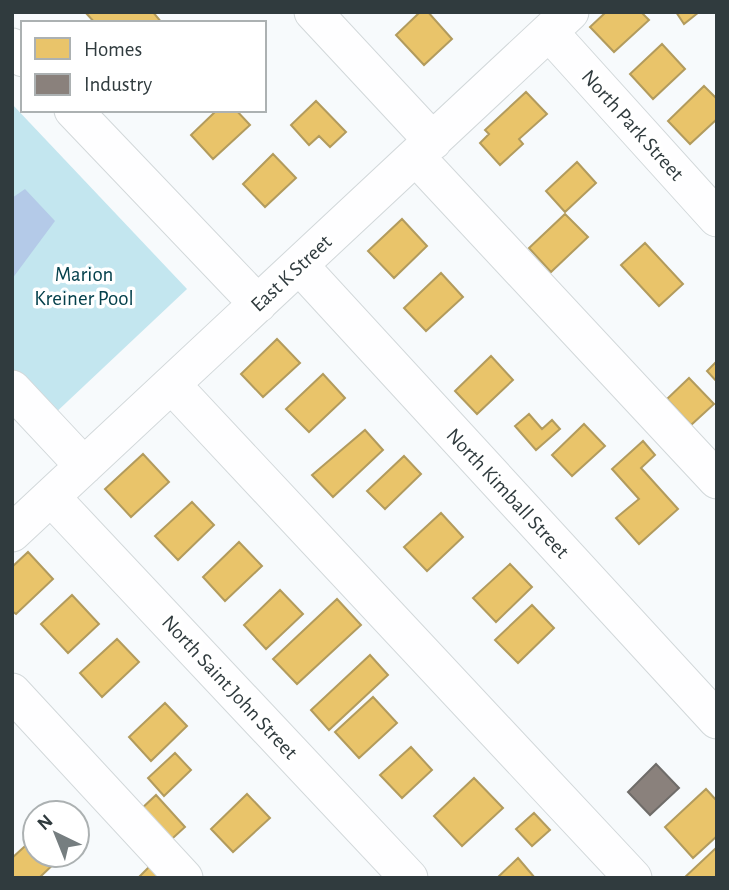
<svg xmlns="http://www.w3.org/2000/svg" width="729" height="890" font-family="'Alegreya Sans',sans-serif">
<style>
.green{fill:#c3e6ef}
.water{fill:#b4cae8}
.homes{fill:#e9c46a;stroke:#b29b5d;stroke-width:2}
.industry{fill:#8a817c;stroke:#6f6c69;stroke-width:2}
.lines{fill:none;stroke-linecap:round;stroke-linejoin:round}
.minor-casing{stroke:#d2d8da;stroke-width:39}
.minor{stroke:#fefeff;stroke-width:37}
.labels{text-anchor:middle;stroke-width:7;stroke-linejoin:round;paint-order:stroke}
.street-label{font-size:21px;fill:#303b3e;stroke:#fff}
.park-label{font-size:21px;fill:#05414c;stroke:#fff}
</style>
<rect width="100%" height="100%" fill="#f7fafc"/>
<path class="green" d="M12,104L187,289L51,417L12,375Z"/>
<path class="water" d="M25,189L55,221L12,279V198Z"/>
<path class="homes" d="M85,12H153L162,23H95Z
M420,12H428L452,39L424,65L396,35Z
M606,12H641L649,20L614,52L590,27Z
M676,12H699L684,24Z
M662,44L685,69L653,99L630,74Z
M704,86L717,99V119L690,144L668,121Z
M526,92L547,114L519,139L523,144L500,165L480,143L489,134L485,130Z
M316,101L346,132L330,147L319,136L309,145L291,125Z
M217,110H236L250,125L213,159L191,135Z
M273,154L296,178L265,207L243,184Z
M577,162L596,183L565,212L546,191Z
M565,214L588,237L551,272L529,248Z
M402,219L427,246L394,278L368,251Z
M645,243L683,284L659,306L621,265Z
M441,273L463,297L426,331L404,308Z
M277,339L300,363L263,397L241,374Z
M491,356L513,380L477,414L455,391Z
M717,361V382L707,371Z
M323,374L345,398L309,432L286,409Z
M689,378L714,404L691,425L667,399Z
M529,414L542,429L552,420L560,429L536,450L515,426Z
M584,424L605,446L572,476L552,455Z
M365,430L383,450L333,497L312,475Z
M643,441L655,455L641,468L678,509L639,544L616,518L639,499L612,469Z
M143,454L169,482L131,517L105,489Z
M404,456L421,474L385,509L367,491Z
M192,502L214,525L178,560L155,536Z
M441,513L463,537L427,571L404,547Z
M239,542L262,566L225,601L203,577Z
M28,552L53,579L16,614L12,611V567Z
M510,564L532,587L496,622L473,598Z
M280,590L303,614L266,649L244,625Z
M72,595L99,624L68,653L41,624Z
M337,599L361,625L297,684L273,659Z
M532,605L554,628L518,663L495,640Z
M117,639L139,662L102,697L80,673Z
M370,655L388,675L329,730L311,710Z
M373,697L397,723L359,758L335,732Z
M165,703L187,726L151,761L129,737Z
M411,747L432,770L402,798L380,775Z
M175,753L191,770L164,796L148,778Z
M474,778L503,808L462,846L434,816Z
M706,789L717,801V836L693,858L665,827Z
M247,794L270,818L233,852L211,829Z
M156,795L185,827L162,848L139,811Z
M534,813L550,830L532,846L516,829Z
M35,837V855L61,857L39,878H12V858Z
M717,847V878H684Z
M518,858L535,878H497Z
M150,866L161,878H138Z"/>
<path class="industry" d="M656,764L679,788L650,815L628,792Z"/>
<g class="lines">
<g class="minor-casing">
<path id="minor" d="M313,12L433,141
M549,32L717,218
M12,47L23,58
M73,110L258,304
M416,157L717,480
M299,265L717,720
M172,385L633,878
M12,389L84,466
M51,497L409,878
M12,533L570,12
M12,692L184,878"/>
</g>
<use href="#minor" class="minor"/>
</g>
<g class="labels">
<g class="street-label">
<text transform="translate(633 125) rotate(48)" y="7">North Park Street</text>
<text transform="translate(291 273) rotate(-43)" y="7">East K Street</text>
<text transform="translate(508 493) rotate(47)" y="7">North Kimball Street</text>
<text transform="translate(230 687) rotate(47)" y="7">North Saint John Street</text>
</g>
<g class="park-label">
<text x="84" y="281">Marion<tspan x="84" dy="24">Kreiner Pool</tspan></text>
</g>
</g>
<rect width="729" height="890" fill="none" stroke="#303b3e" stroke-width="28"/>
<rect x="21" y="21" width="245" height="91" fill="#ffffff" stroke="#acb1b2" stroke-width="2"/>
<rect x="35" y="38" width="35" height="21" fill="#e9c46a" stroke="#acb1b2" stroke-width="2"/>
<text x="84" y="56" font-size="21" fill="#303b3e">Homes</text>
<rect x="35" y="74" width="35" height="21" fill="#8a817c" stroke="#acb1b2" stroke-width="2"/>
<text x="84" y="91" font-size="21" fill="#303b3e">Industry</text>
<g transform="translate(56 834) rotate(317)"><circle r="33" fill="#ffffff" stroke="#acb1b2" stroke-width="2"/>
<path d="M0-5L12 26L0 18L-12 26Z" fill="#767e80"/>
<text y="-10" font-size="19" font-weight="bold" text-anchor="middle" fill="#303b3e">N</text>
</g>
</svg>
